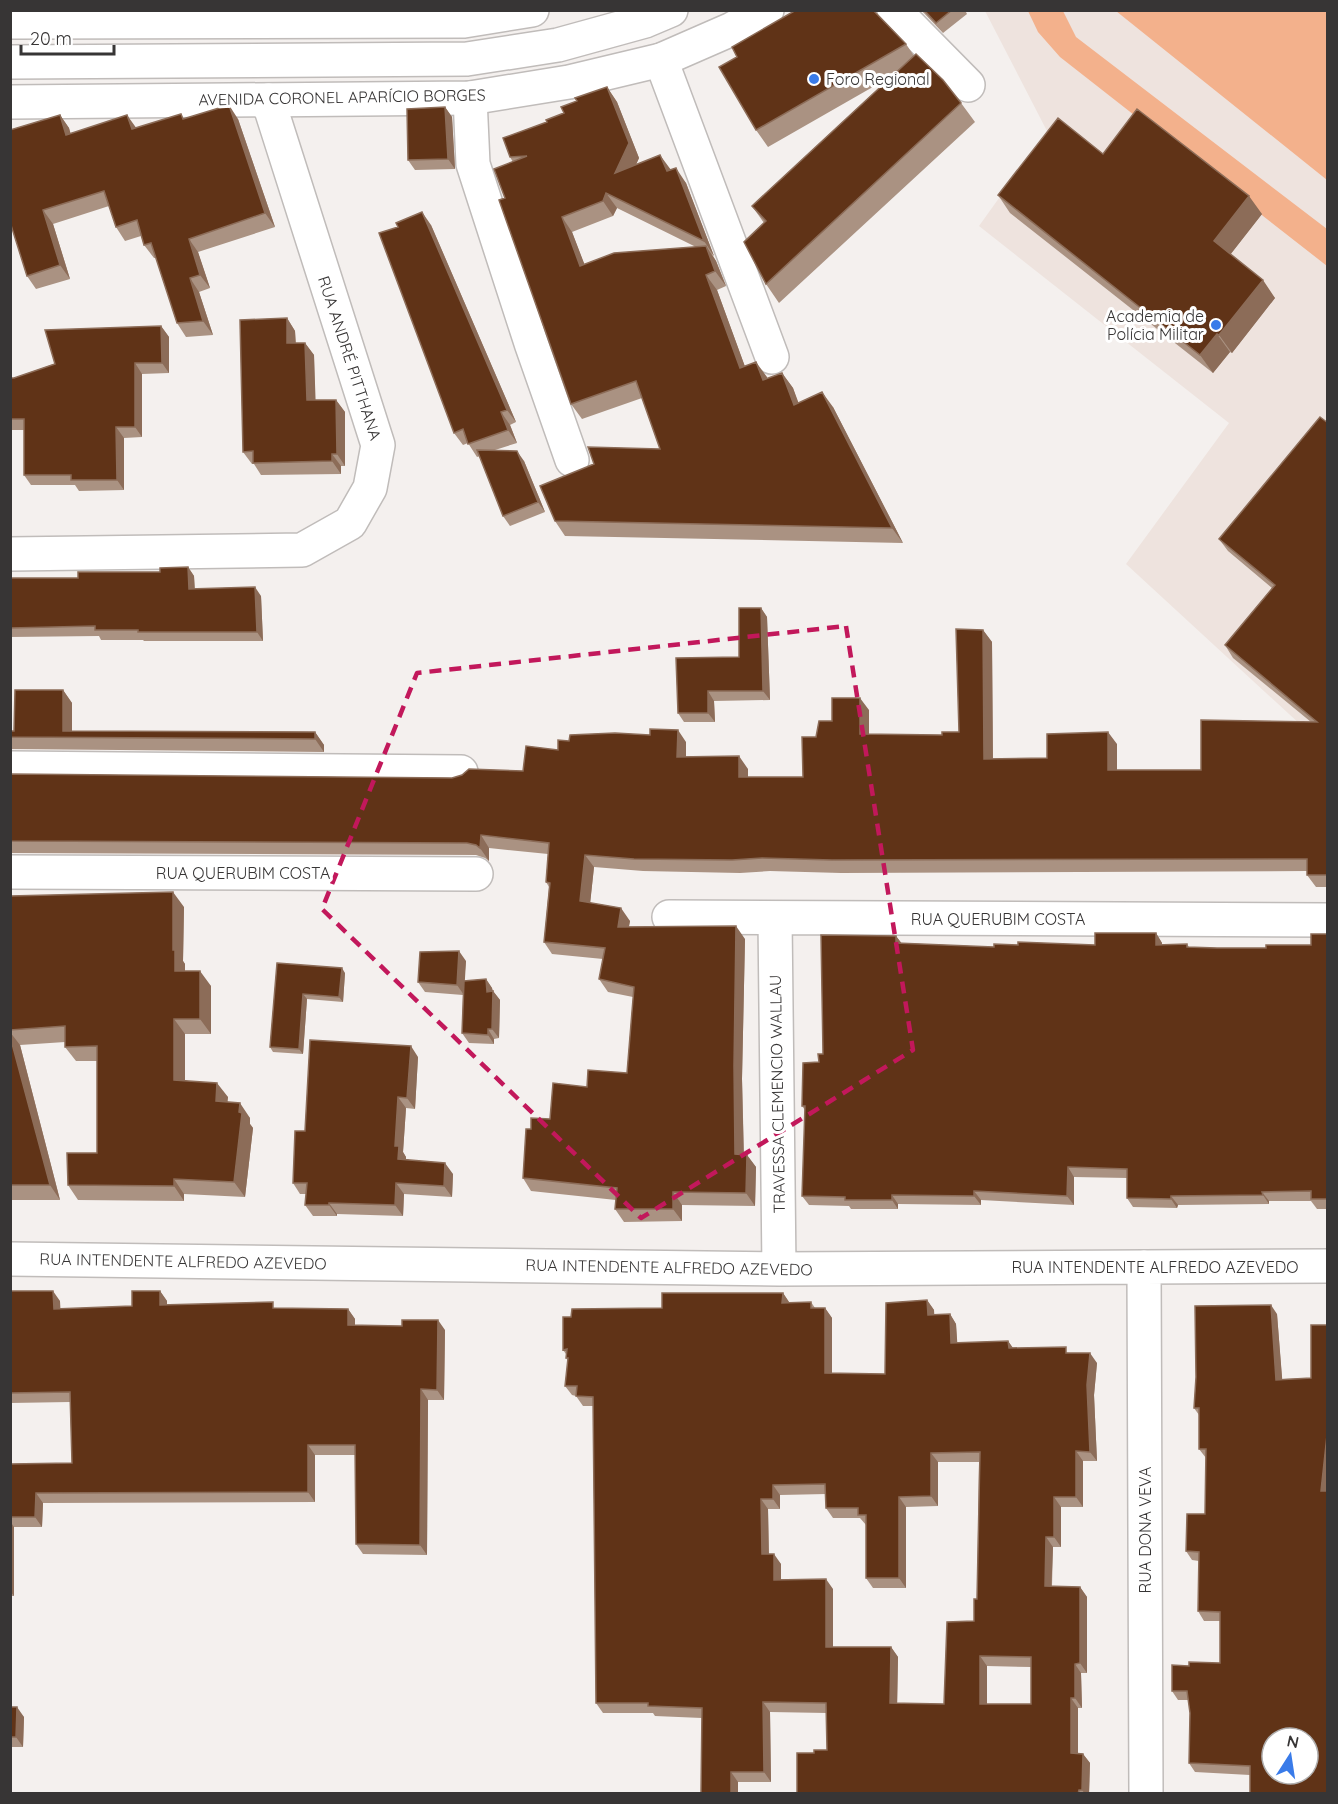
<svg xmlns="http://www.w3.org/2000/svg" width="1338" height="1804" font-family="Quicksand,sans-serif">
<style>
.built{fill:#eee3de}
.green{fill:#f3b18c}
.lines{fill:none;stroke-linecap:round;stroke-linejoin:round}
.minor-casing{stroke:#c0bcba;stroke-width:36}
.major-casing{stroke:#c0bcba;stroke-width:36}
.minor{stroke:#fff;stroke-width:33}
.major{stroke:#fff;stroke-width:33}
.wall{fill:#aa9282;fill-rule:evenodd}
.shaded-wall{fill:#8c6c58}
.building{fill:#603317;stroke:#8c6c58;stroke-width:1.5;fill-rule:evenodd}
.marked{fill:none;stroke:#c2185b;stroke-width:4.5;stroke-dasharray:12 8;stroke-linejoin:round}
.poi-dot{fill:#397be9;stroke:#fff;stroke-width:2}
.labels{text-anchor:middle;stroke-width:6;stroke-linejoin:round;paint-order:stroke}
.poi-label{font-size:16px;fill:#373535;stroke:#fff;text-anchor:start}
.street-label{font-size:16px;fill:#373535;stroke:#fff}
</style>
<rect width="100%" height="100%" fill="#f4f0ee"/>
<path class="built" d="M985,11H1327V749L1126,564L1229,423L979,226L1047,131Z"/>
<path class="green" d="M1028,11H1063L1076,37L1327,229V266L1060,57L1038,32Z
M1116,11H1327V180Z"/>
<g class="lines">
<g class="minor-casing">
<path id="minor" d="M894,10L968,85
M661,60L772,357
M10,62L467,59L558,45L645,21L671,10
M470,98L473,164L531,343L572,460
M10,554L302,550L350,523L370,488L378,445L268,100
M10,768L461,772
M10,872L476,874
M669,917L1328,920
M775,919L779,1269
M10,1259L779,1269L1328,1266
M1144,1267L1146,1794"/>
</g>
<g class="major-casing">
<path id="major" d="M10,22L464,21L532,10
M10,102L470,98L569,82L661,60L732,29L767,10"/>
</g>
<use href="#minor" class="minor"/>
<use href="#major" class="major"/>
</g>
<path class="wall" d="M876,10V13L906,44L914,56L961,103L975,122L779,303L766,284L764,223L752,206L892,76L768,147L756,130Z
M921,10H965L967,14L943,33Z
M607,87L617,102L639,158L636,164L671,169L686,183L714,256L712,254L716,261L726,286L717,290L745,367L767,379L782,373L793,388L798,403L833,407L903,543L565,536L555,521L660,449L642,398L582,419L571,404L505,198L513,162L510,157L547,122L564,113L577,101ZM617,208L696,247L584,264L572,232L613,216Z
M445,107L452,117L455,169L415,170L408,160Z
M60,115L69,128L70,133L136,128L184,119H238L275,227L198,252L210,288L199,292L213,335L186,337L177,323L156,258H154L144,245L141,236L125,241L116,227L109,206L53,224L70,279L36,289L27,276Z
M1103,154L1262,214L1230,255L1275,298L1232,353L1230,352L1213,373L1010,213L998,195Z
M431,225L516,422L510,425L517,443L495,450L524,461L545,512L510,526L503,516L480,456L477,457L468,443L463,445L454,433Z
M287,318L295,331L296,343H305L314,355L315,400H336L345,412V466H341V474L261,475L254,464H252L243,452Z
M161,326L169,337V373L142,374V437L124,438V490L79,491L75,485H31L24,475V430H10V378H14Z
M1328,423V887H1316L1307,875V871L841,873L770,871L740,873L643,871L594,867L590,903L630,921L629,927L745,939L742,1079L744,1155H747L756,1167L755,1206L682,1205V1221L624,1222L615,1209L616,1200L531,1191L523,1178L531,1129L550,1119L587,1087L627,1073L633,997L608,992L599,979L603,959L552,954L544,942L549,887L546,882L548,854L489,848V861L485,858L476,855L10,853V774L452,778L523,771L558,750L569,741L686,742V757L748,769V777H803L816,737L832,721L869,710V735H942L959,732L983,630L992,642L993,759L1047,758L1117,744V770H1201L1311,722L1233,658L1225,645L1272,588L1228,551L1219,539Z
M188,567L194,576L195,589L261,596L263,641H144L143,640H101L99,636L10,637V576L12,578H78L160,572Z
M761,608L767,617L770,700L714,701L715,722H684L678,713L739,657Z
M63,690L72,703V731L315,732L324,745V752L10,749V731H14Z
M10,896L184,907L183,961L185,964V971L211,986V1034H185V1080L228,1097L227,1102L250,1118V1124L253,1128L245,1197L184,1194V1201L78,1200L68,1185L97,1153V1061H76L65,1047V1042L20,1045L60,1200H10Z
M1156,933L1162,943V945L1187,944L1189,947L1217,948H1266L1311,945L1328,934V1209H1317L1311,1201H1269V1204L1178,1205L1177,1208L1133,1207L1127,1198V1178L1074,1177V1205L981,1200V1205L898,1204V1209H851L849,1206L809,1205L802,1196L805,1110L802,1106L819,1062L823,1054L896,936L901,943L994,947L1018,945H1095Z
M466,961L464,981L486,979L492,988L493,991L500,1000L499,1038L494,1039V1044L469,1043L462,1033L463,995L425,992L418,982Z
M277,963L345,973L343,1002L307,999L303,1054L273,1052L270,1047Z
M418,1057L415,1109L406,1108L403,1152L406,1157V1159L453,1174L452,1197L404,1194L403,1216L337,1214V1216H313L305,1205L306,1194H300L293,1183Z
M10,1291L60,1301V1309L132,1306L160,1291L167,1301V1305L278,1308L348,1309L355,1319V1326L445,1330L444,1400H428L427,1555L363,1554L356,1544L355,1455H315V1502L43,1503L42,1527H14V1596H10V1464L72,1463L70,1402L10,1403Z
M783,1293L789,1302H811L815,1308H825L832,1318V1373L885,1374L927,1300L934,1310V1315L950,1314L956,1324L957,1343L1008,1341L1013,1348L1070,1353L1097,1363L1094,1395L1097,1461H1083V1507H1061V1547H1053L1052,1586L1080,1587L1087,1597V1673H1081L1082,1708H1078V1753L1083,1754L1090,1763L1089,1794H797L814,1753L827,1750V1713L770,1712L771,1782H738V1794L702,1718L655,1716L653,1713H603L596,1703L593,1406H583L576,1396L572,1395L565,1386L568,1361L566,1358V1354L563,1350L662,1308ZM938,1462H979L977,1599L974,1621L944,1704L897,1703L898,1657L891,1647H833V1589L781,1579V1564L769,1554L768,1509H780V1495L826,1494V1508L833,1518H860L866,1525V1578L873,1588H906V1507L938,1506ZM987,1666L1031,1667V1704H987Z
M1277,1314L1282,1379L1311,1378L1328,1325L1250,1775L1195,1772L1189,1763L1190,1713L1189,1700H1178L1172,1691L1189,1666L1220,1663V1621H1204L1198,1611L1199,1561L1192,1560L1186,1551L1205,1514L1206,1458L1199,1449V1415L1194,1408Z
M10,1707L24,1717L23,1747H10Z"/>
<path class="shaded-wall" d="M607,87L617,102L639,158L626,188L615,173Z
M229,105L238,119L275,227L265,213Z
M445,107L452,117L455,169L448,159Z
M60,115L69,128L75,148L66,135Z
M127,115L137,129H132Z
M660,155L671,170L667,171Z
M676,168L686,183L714,256L704,241Z
M606,193L617,208L613,216L603,201Z
M1249,196L1262,214L1226,260L1214,241Z
M43,210L53,224L70,279L60,265Z
M422,212L431,225L516,422L507,410Z
M562,217L572,232L591,281L580,266Z
M189,239L198,252L210,288L200,275Z
M706,246L716,261L726,286L715,271Z
M706,275L717,290L751,383L740,368Z
M190,278L199,292L213,335L203,321Z
M1263,280L1275,298L1232,353L1219,335Z
M287,318L295,331L296,356L287,343Z
M161,326L169,337V373L162,363Z
M1217,334L1230,352L1213,373L1200,355Z
M305,343L314,355L316,412L307,400Z
M756,362L767,377L773,395L763,380Z
M135,363L142,374V437L135,427Z
M782,373L793,388L805,420L794,405Z
M822,392L833,407L903,543L892,528Z
M336,400L345,412V466L337,454Z
M501,412L510,425L517,443L508,430Z
M116,427L124,438V490L117,480Z
M517,451L524,461L545,512L538,502Z
M332,454L341,466V474L332,461Z
M188,567L194,576L195,599L189,589Z
M255,587L261,596L263,641L257,632Z
M761,608L767,617L770,700L763,691Z
M983,630L992,642L993,772L984,759Z
M63,690L72,703V737L63,731Z
M708,691L714,701L715,722L708,713Z
M860,698L869,710V747L860,734Z
M678,730L686,742V770L677,757Z
M315,732L324,745V752L315,739Z
M1108,732L1117,744V783L1108,770Z
M739,756L748,769V790L739,777Z
M481,835L489,848V861L480,848Z
M585,855L594,867L589,914L580,901Z
M173,892L184,907L183,961L185,964V986L175,971L173,950Z
M621,908L630,921L626,939L618,927Z
M736,926L745,939L742,1079L744,1167L735,1154L734,1066Z
M1156,933L1162,943V954L1156,945Z
M896,936L903,945L896,943Z
M459,951L466,961L464,995L457,985Z
M342,968L345,973L343,1002L339,997Z
M200,971L211,986V1034L200,1019Z
M486,979L492,988L493,994V991L500,1000L499,1038L492,1029Z
M303,994L307,999L303,1054L299,1049Z
M174,1019L185,1034V1095L174,1080Z
M488,1029L494,1039V1044L488,1035Z
M10,1032L20,1045L60,1200L50,1185L10,1036Z
M411,1046L418,1057L415,1109L407,1098Z
M217,1083L228,1097L226,1116L216,1101Z
M398,1097L406,1108L403,1152L406,1157V1170L398,1159L395,1146Z
M240,1103L250,1118V1124L253,1128L245,1197L234,1182Z
M747,1155L756,1167L755,1206L746,1193Z
M445,1163L453,1174L452,1197L444,1186Z
M1068,1167L1074,1177V1205L1067,1196Z
M174,1179L184,1194V1201L174,1186Z
M396,1183L404,1194L403,1216L395,1205Z
M974,1191L981,1200V1205L974,1196Z
M673,1192L682,1205V1221L673,1209Z
M1262,1192L1269,1201V1204L1263,1195Z
M892,1195L898,1204V1209L892,1200Z
M1171,1196L1178,1205L1177,1208L1171,1199Z
M329,1203L337,1214V1216L329,1205Z
M53,1291L60,1301L61,1319L54,1309Z
M160,1291L167,1301V1315L160,1305Z
M783,1293L789,1302L782,1303Z
M927,1300L934,1310L935,1325L928,1315Z
M1271,1305L1277,1314L1283,1389L1276,1380Z
M825,1308L832,1318V1383L825,1373Z
M348,1309L355,1319V1336L348,1325Z
M950,1314L956,1324L958,1353L951,1343Z
M438,1320L445,1330L444,1400L437,1390Z
M1008,1341L1015,1351L1009,1348Z
M1090,1353L1097,1363L1094,1395L1097,1461L1090,1452L1087,1385Z
M421,1389L428,1400L427,1555L420,1545Z
M1328,1426V1499L1321,1491Z
M308,1445L315,1455V1502L308,1492Z
M1076,1451L1083,1461V1507L1076,1497Z
M931,1453L938,1462V1506L931,1496Z
M773,1485L780,1495V1509L773,1499Z
M36,1493L43,1503L42,1527L35,1517Z
M899,1497L906,1507V1588L899,1578Z
M1054,1497L1061,1507V1547L1054,1537Z
M761,1499L768,1509L769,1564L762,1554Z
M10,1521L14,1527V1596L10,1591Z
M1046,1537L1053,1547L1051,1596L1045,1586Z
M774,1554L781,1564V1589L774,1580Z
M826,1579L833,1589V1657L826,1647Z
M1080,1587L1087,1597V1673L1080,1663Z
M891,1647L898,1657L897,1713L890,1703Z
M980,1656L987,1666V1714L980,1704Z
M1075,1664L1081,1673L1082,1708L1075,1698Z
M1071,1698L1078,1708V1763L1071,1753Z
M763,1702L770,1712L771,1782L764,1772Z
M17,1707L24,1717L23,1747L16,1737Z
M1083,1754L1090,1763L1089,1794H1085L1082,1790Z
M731,1772L738,1782V1794H731Z"/>
<path class="building" d="M796,10H873L906,44L756,130L719,67L737,57L732,47Z
M924,10H952L936,23Z
M916,54L943,80L961,103L766,284L744,242L766,221L752,206Z
M607,87L629,143L615,173L660,155L667,171L676,168L704,241L606,193L603,201L562,217L580,266L614,253L706,246L715,271L706,275L740,368L756,362L763,380L782,373L794,405L822,392L892,528L555,521L540,486L594,464L588,447L660,449L636,381L571,404L499,200L505,198L494,169L527,156L510,157L503,138L547,122L546,120L564,113L561,107L577,101L575,98Z
M229,105L265,213L189,239L200,275L190,278L203,321L177,323L151,243L144,245L137,220L116,227L104,191L43,210L60,265L27,276L10,222V130L60,115L66,135L127,115L132,129L181,114L183,119Z
M445,107L448,159L408,160L407,109Z
M1137,109L1249,196L1214,241L1263,280L1219,335L1217,334L1200,355L998,195L1058,118L1103,154Z
M422,212L507,410L501,412L508,430L468,444L463,429L454,433L379,233L398,227L396,223Z
M287,318V343H305L307,400H336L337,454H332V461L253,463V451L243,452L240,320Z
M161,326L162,363H135V427H116L117,480H71V475H24V419H10V378H14L55,364L45,330Z
M1320,417L1328,423V875H1307V859L832,860L762,858L732,860L634,859L585,855L580,901L621,908L618,927L736,926L734,1066L735,1154L747,1155L746,1193L673,1192V1209H615L617,1188L523,1178L526,1129H531V1118L550,1119L553,1083L587,1087L588,1070L627,1073L634,987L599,979L605,948L544,942L550,883L546,882L549,843L481,835L480,848L476,845L467,843L10,841V774L452,778L462,775L469,769L523,771L526,746L558,750V740L569,741L570,735L615,733L650,735V729L678,730L677,757L739,756V777H803L802,737H816L819,721H832V698H860V734L942,735V732H959L956,629L983,630L984,759L1047,758V734L1108,732V770H1201V720L1317,722L1225,645L1275,585L1219,539Z
M477,450L517,451L538,502L503,516Z
M188,567L189,589L255,587L257,632H138V630H95V626L10,628V578H78V572H160V568Z
M739,608H761L763,691H708V713H678L676,658L739,657Z
M15,690H63V731L315,732V739L10,737V731H14Z
M173,892V950H175V971H200V1019H174V1080L217,1083L216,1101L240,1103L239,1112L242,1113L234,1182L174,1179V1186L68,1185L67,1153H97V1046L65,1047V1026L10,1030V896Z
M1095,933H1156V945L1187,944V947L1217,948H1266V945H1311V934H1328V1199H1311V1191L1262,1192L1263,1195L1171,1196V1199L1127,1198V1169L1068,1167L1067,1196L974,1191V1196L892,1195V1200H845V1197L802,1196L805,1106H802L803,1063L819,1062L818,1054H823L821,935L896,936V943L994,947V944L1018,945V942L1095,945Z
M459,951L457,985L418,982L420,952Z
M277,963L342,968L339,997L303,994L299,1049L270,1047Z
M486,979L487,992L493,991L492,1029H488V1035L462,1033L464,981Z
M10,1036L50,1185H10Z
M310,1040L411,1046L407,1098L398,1097L395,1146H399L398,1159L445,1163L444,1186L396,1183L395,1205L329,1203V1205H305L307,1183H293L295,1131H305Z
M10,1291H53L54,1309L132,1306V1291H160V1305L273,1302V1308L348,1309V1325L402,1326V1320H438L437,1390L421,1389L420,1545L356,1544L355,1445H308V1492L36,1493L35,1517H10V1464L72,1463L70,1392L10,1393Z
M662,1293H783L782,1303L811,1302V1308H825V1373L885,1374L886,1303L927,1300L928,1315L950,1314L951,1343L1008,1341L1009,1348L1066,1347V1353H1090L1087,1385L1090,1452L1076,1451V1497H1054V1537H1046L1045,1586L1080,1587V1663L1075,1664V1698H1071V1753L1083,1754L1082,1790H1079L1078,1794H797V1753H814V1750H827L826,1703L763,1702L764,1772H731V1794H701L702,1708L648,1706V1703H596L593,1397L576,1396L577,1386H565L568,1358H566L567,1349L563,1350V1317H571L572,1309L662,1308ZM980,1452L977,1599H974V1621L947,1622L944,1704L890,1703L891,1647H826V1579L774,1580V1554H762L761,1499H773V1485L825,1484L826,1508H858V1515H866V1578H899V1497L931,1496V1453ZM980,1656L1031,1657V1704H980Z
M1271,1305L1276,1380L1311,1378V1325H1328V1426L1321,1491H1328V1794H1250V1766L1189,1763L1190,1713L1187,1691H1172V1665L1189,1666V1662L1220,1663V1612L1198,1611L1199,1552L1186,1551L1187,1514H1205L1206,1449H1199V1408H1194L1196,1377L1195,1306ZM1272,1738H1308V1774H1272Z
M10,1707H17L16,1737H10Z"/>
<path class="marked" d="M846,626L913,1050L641,1218L322,909L417,673Z"/>
<g class="poi-dot">
<circle cx="814" cy="79" r="6"/>
<circle cx="1216" cy="325" r="6"/>
</g>
<g class="labels">
<g class="poi-label">
<text x="826" y="85">Foro Regional</text>
<text x="1204" y="322" text-anchor="end">Academia de<tspan x="1204" dy="18">Polícia Militar</tspan></text>
</g>
<g class="street-label">
<text transform="translate(342 97) rotate(-1)" y="6">AVENIDA CORONEL APARÍCIO BORGES</text>
<text transform="translate(350 358) rotate(72)" y="6">RUA ANDRÉ PITTHANA</text>
<text x="243" y="879">RUA QUERUBIM COSTA</text>
<text x="998" y="925">RUA QUERUBIM COSTA</text>
<text transform="translate(777 1094) rotate(-91)" y="6">TRAVESSA CLEMENCIO WALLAU</text>
<text transform="translate(183 1261) rotate(1)" y="6">RUA INTENDENTE ALFREDO AZEVEDO</text>
<text transform="translate(669 1267) rotate(1)" y="6">RUA INTENDENTE ALFREDO AZEVEDO</text>
<text x="1155" y="1273">RUA INTENDENTE ALFREDO AZEVEDO</text>
<text transform="translate(1145 1530) rotate(-90)" y="6">RUA DONA VEVA</text>
</g>
</g>
<rect width="1338" height="1804" fill="none" stroke="#373535" stroke-width="24"/>
<g transform="translate(1290 1756) rotate(12)"><circle r="28" fill="#ffffff" stroke="#afaeae" stroke-width="1.5"/>
<path d="M0-4.5L10 22L0 15L-10 22Z" fill="#397be9"/>
<text y="-9" font-size="16" font-weight="bold" text-anchor="middle" fill="#373535">N</text>
</g>
<path d="M21 45v9h93v-9" fill="none" stroke="#373535" stroke-width="3"/>
<text x="30" y="45" font-size="18" fill="#373535" stroke="#ffffff" stroke-width="4.5" paint-order="stroke">20 m</text>
</svg>
